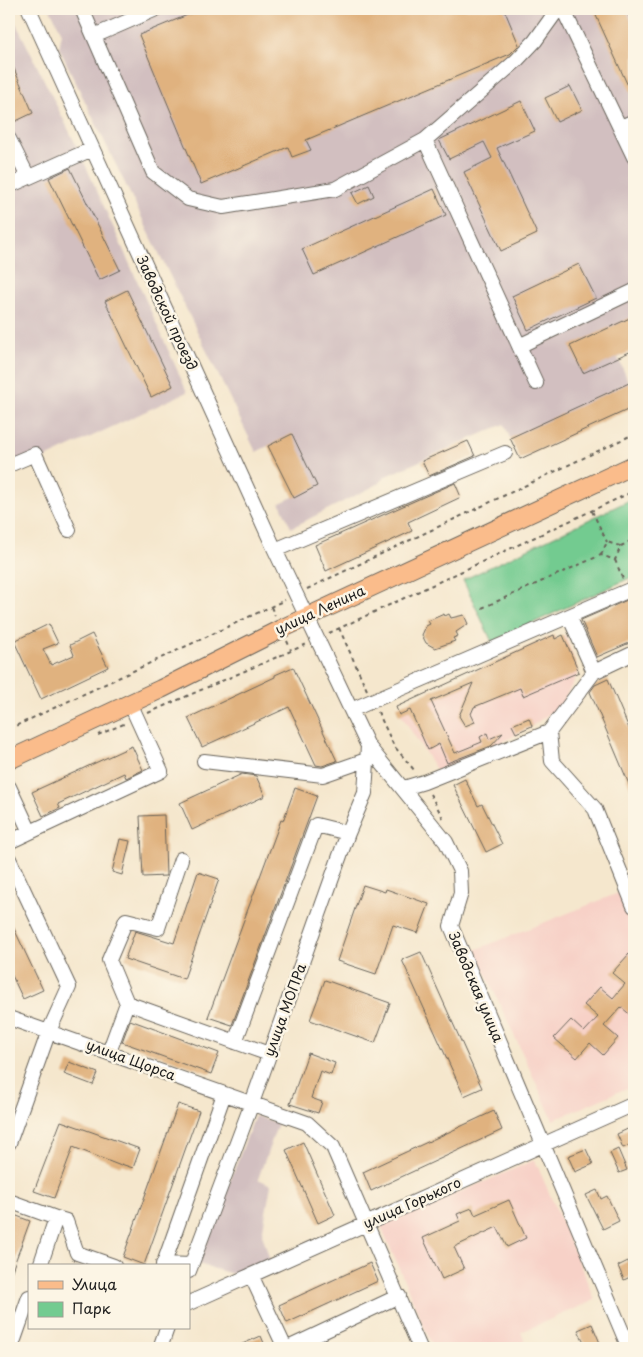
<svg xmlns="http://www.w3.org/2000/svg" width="643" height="1357" font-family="'Playpen Sans',sans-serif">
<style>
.built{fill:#f7d1c7}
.industrial{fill:#d2bfc0}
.green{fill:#73cb90;stroke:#487456}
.building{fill:#e0b27f}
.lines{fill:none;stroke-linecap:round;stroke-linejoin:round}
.minor-casing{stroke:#68635a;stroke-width:16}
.major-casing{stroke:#68635a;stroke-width:20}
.path{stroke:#68635a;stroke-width:2;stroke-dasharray:4 4;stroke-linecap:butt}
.minor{stroke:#fff;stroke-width:14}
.major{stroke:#fabc8b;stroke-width:18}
.labels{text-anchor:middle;stroke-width:5;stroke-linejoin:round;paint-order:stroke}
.street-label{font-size:14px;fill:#1c1c1c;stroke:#fcf5e5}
</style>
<rect width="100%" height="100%" fill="#fcf5e5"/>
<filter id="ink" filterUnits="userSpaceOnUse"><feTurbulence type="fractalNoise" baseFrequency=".02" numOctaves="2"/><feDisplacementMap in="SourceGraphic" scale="10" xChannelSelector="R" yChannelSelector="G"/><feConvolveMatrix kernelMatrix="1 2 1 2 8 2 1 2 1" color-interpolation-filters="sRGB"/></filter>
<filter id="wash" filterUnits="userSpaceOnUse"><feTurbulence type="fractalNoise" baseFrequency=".0096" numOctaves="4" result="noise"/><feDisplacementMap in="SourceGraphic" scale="20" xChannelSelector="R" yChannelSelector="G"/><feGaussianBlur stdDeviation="1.12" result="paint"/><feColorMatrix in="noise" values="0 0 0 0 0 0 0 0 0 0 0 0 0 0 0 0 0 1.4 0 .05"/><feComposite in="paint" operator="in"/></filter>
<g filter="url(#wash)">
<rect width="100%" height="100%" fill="#f5e7cd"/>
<path class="built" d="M554,635L556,639L565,635L579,672L561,705L532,726L488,750L437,771L396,707Z
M621,892L634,922V1085L553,1120L475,950Z
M535,1160L595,1300L521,1332L527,1348H433L381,1226Z"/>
<path class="industrial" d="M9,9L80,153L187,392L9,475Z
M50,9H634V350L618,358L629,383L510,438L504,424L386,476L378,484L291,528L280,503L317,486L292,434L256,452L59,48L62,33Z
M255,1116L278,1123L258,1179L271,1185L262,1234L270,1261L236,1275L198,1264Z"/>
<path class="green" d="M634,498V576L492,642L463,580Z"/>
<g id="blocks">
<path class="building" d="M202,9H504L519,45L510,54L306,140L311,150L292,157L288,147L201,184L139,35Z
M593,9H626L634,28V99Z
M9,57L33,113L14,122L9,110Z
M570,86L582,110L557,122L545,98Z
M521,101L535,131L497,148L537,234L501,251L464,172L492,158L484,142L449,159L439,140Z
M70,168L120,270L99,280L49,178Z
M369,185L374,196L358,204L352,193Z
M434,189L446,215L314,275L302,249Z
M579,264L596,298L528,330L512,296Z
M127,290L173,386L151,397L105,301Z
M634,316V350L583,373L570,346Z
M629,383L634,395V407L520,459L510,438Z
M292,434L317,486L294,498L268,446Z
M468,441L475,456L429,476L422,461Z
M455,483L461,497L408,522L412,531L326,571L315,545Z
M634,597V641L597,657L581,620Z
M444,614L445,616L449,614L451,618L464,615L468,624L456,632L458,636L453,638L455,641L435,648L426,643L422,635L426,626L430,624L428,621Z
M49,624L58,643L43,649L51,665L74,655L70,645L92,634L108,667L41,699L14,641Z
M554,635L555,639L563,635L579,672L523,696L520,688L474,707L471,714L475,722L465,726L459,716L473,683L431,701L455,753L482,742L480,737L487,733L489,739L503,733L491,746L447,763L439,744L428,750L410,710L399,715L396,707Z
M293,667L337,761L322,766L316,765L289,707L202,747L188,718L275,677V675Z
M608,679L634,740V796L590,692L595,685Z
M529,718L532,726L516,733L512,725Z
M132,746L143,770L126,778L124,773L58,804L60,808L43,816L32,792Z
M242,774L256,776L265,796L192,830L180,803Z
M465,779L478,806L482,804L502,844L486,852L453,785Z
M295,788L317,796L232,1025L208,1017L281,820L283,821Z
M164,815L166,876L143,877L140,816Z
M120,839L130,841L122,875L112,872Z
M198,872L219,879L184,979L125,959L135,931L174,943Z
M363,885L385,892L386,889L429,904L418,933L393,925L376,974L337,961Z
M9,918L43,990L23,999L9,969Z
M421,952L482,1088L464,1096L402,960Z
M629,954L634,959V1018L621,1007L604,1026L618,1038L603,1055L590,1043L577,1058L554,1038L571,1020L584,1032L598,1017L584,1005L600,987L613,998L625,984L612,973Z
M325,980L390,1003L375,1043L310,1020Z
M130,1020L219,1053L211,1074L122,1042Z
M308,1053L335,1063L331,1075L320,1071L311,1098L322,1102L318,1113L290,1104Z
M69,1062L98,1073L93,1085L64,1074Z
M178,1104L199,1111L144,1265L123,1257Z
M494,1111L502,1130L371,1191L363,1172Z
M61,1121L140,1149L133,1168L121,1164V1166L73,1147L54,1198L34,1191Z
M634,1126V1143L623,1148L617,1134Z
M303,1142L335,1215L318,1223L286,1150Z
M586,1149L593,1164L575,1172L568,1156Z
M618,1149L627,1170L619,1173L610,1153Z
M597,1190L601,1199L607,1196L619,1221L603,1229L586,1195Z
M509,1200L526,1238L507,1247L497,1227L454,1247L464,1269L442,1279L423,1238L460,1221L457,1214L472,1208L475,1215Z
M9,1213L30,1221L10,1276H9Z
M628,1261L634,1275L624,1280L618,1266Z
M370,1263L378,1281L287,1323L279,1305Z
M592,1324L600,1343L587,1348L578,1330Z
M261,1336L266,1348H233Z"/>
</g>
</g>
<g filter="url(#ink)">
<use href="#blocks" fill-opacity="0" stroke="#68635a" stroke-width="1"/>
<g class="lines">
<g class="minor-casing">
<path id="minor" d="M29,9L275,550L368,746L446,842L460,871L461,893L451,926L629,1348
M82,9L153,172L188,199L223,207L335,189L425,140L516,61L535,41L558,9
M563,9L634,157
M94,36L156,9
M621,127L634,121
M9,139L28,177
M425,140L536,383
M9,186L92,149
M519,346L634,291
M9,465L35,454L69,530
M275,550L505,453
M569,616L594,672L634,653
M351,710L634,588
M549,732L552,761L595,809L634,906
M204,761L323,775L366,760
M9,787L30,832
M404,788L424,782L549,732L594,672
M9,842L161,771L130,703
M9,859L69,987L49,1031L9,1143
M127,1003L109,960L126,920L158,928L181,859
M9,1018L307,1123L333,1147L420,1348
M235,1042L316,825L348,833
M109,1052L127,1003L269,1054
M9,1201L56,1218L40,1266
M56,1218L66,1221L77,1253L114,1266
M163,1264L191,1265
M163,1266L224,1094
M189,1271L252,1103L348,833L365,793L368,746
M251,1275L285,1348
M189,1303L634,1104
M11,1348L29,1297
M160,1348L167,1328
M288,1348L399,1296"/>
</g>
<g class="major-casing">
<path id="major" d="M9,760L161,689L281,629L634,465"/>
</g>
<path class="path" d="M592,511L607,542
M601,555L607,542L620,546
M615,560L623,579
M307,589L634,434
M271,607L275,616
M482,608L601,555L615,560L621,546L634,539
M339,628L367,690
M329,633L634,491
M287,641L291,650
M378,712L394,746L415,771
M148,713L307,644
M9,729L285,600
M98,735L126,723
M430,794L443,818"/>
<use href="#minor" class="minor"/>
<use href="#major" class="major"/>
</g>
</g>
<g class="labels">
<g class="street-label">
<text transform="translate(167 313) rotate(65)" y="5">Заводской проезд</text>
<text transform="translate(320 610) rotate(-25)" y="5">улица Ленина</text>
<text transform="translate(476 987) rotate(67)" y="5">Заводская улица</text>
<text transform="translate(285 1010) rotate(-70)" y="5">улица МОПРа</text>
<text transform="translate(131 1060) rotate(20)" y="5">улица Щорса</text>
<text transform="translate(412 1203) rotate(-24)" y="5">улица Горького</text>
</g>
</g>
<rect width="643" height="1357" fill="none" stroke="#fcf5e5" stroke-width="30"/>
<rect x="28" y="1264" width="162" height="65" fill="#fcf5e5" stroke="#a29e95"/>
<rect x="38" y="1281" width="25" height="8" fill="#fabc8b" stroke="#a29e95"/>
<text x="72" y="1290" font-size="15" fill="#1c1c1c">Улица</text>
<rect x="38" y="1302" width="25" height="15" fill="#73cb90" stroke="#a29e95"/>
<text x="72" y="1314" font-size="15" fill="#1c1c1c">Парк</text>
</svg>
